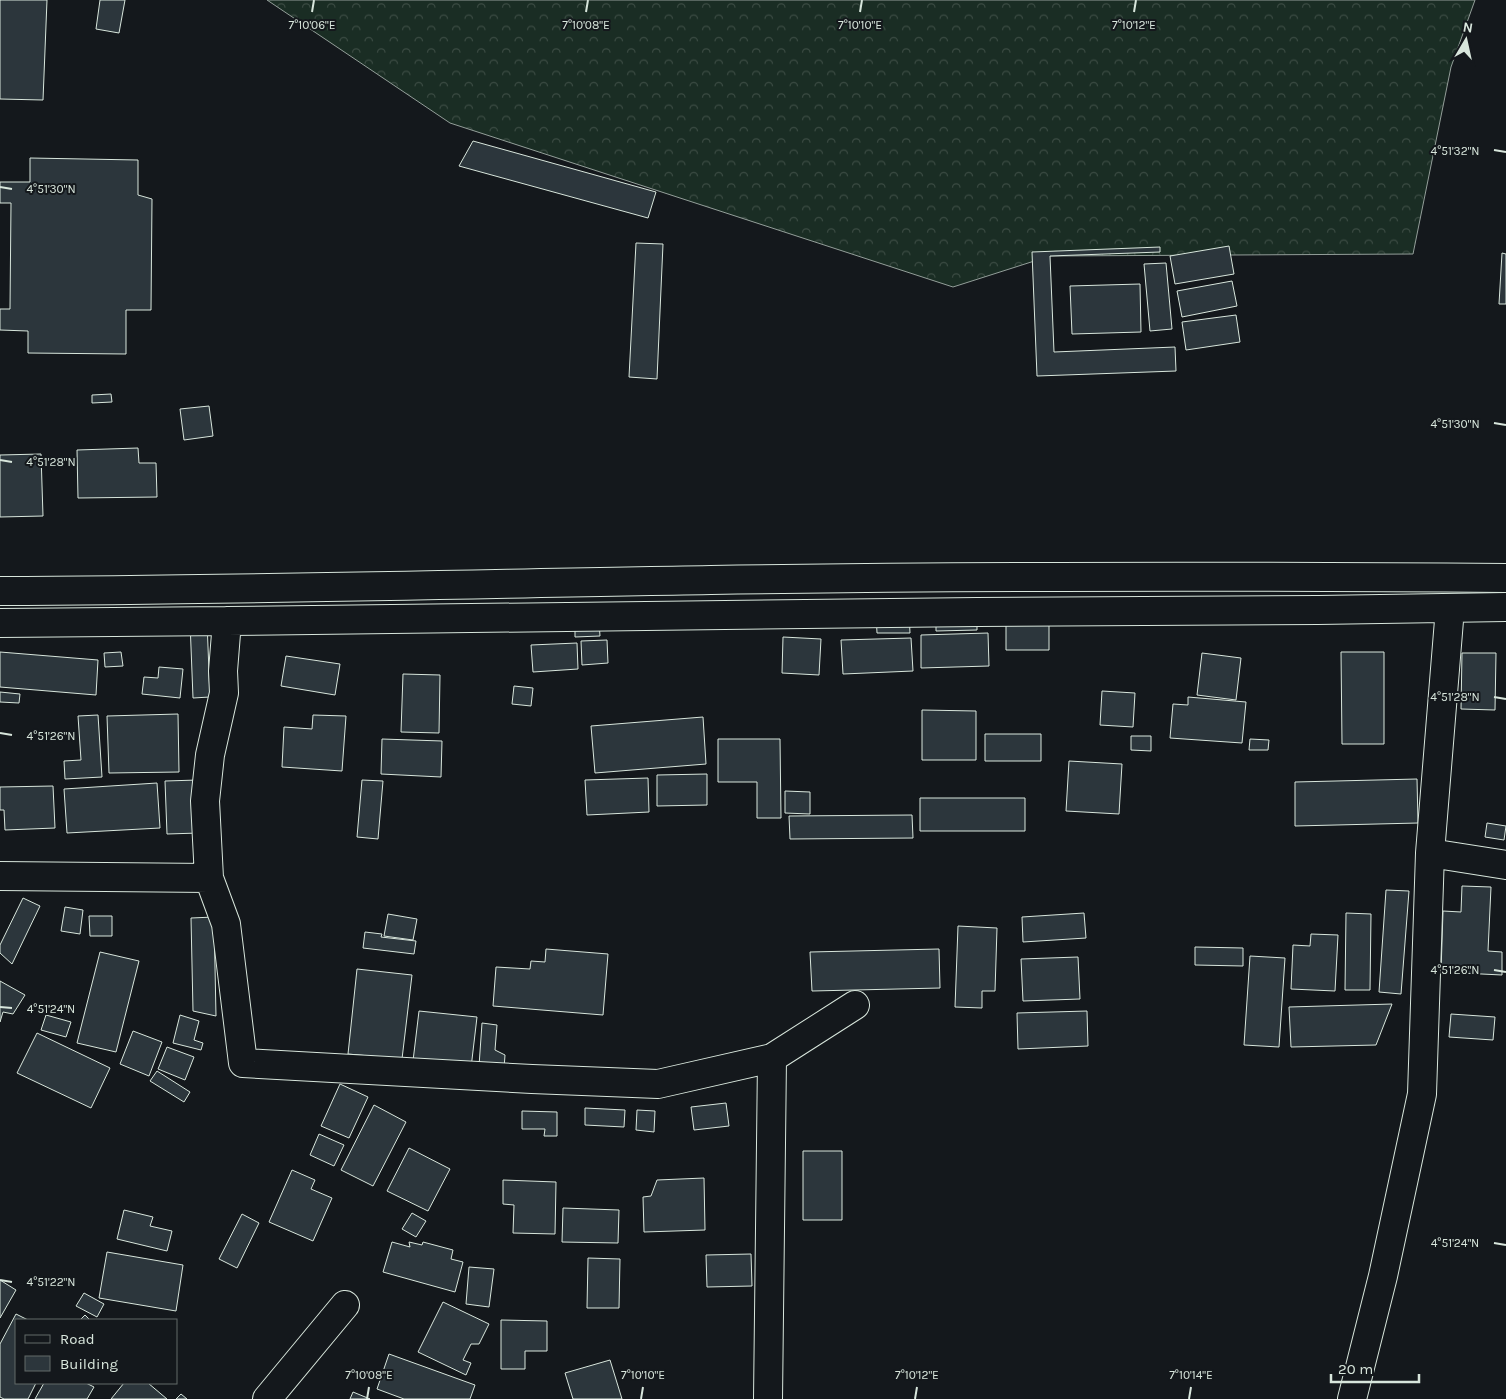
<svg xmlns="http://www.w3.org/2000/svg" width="1506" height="1399" font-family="Karla,sans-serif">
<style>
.forest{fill:url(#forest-crowns);stroke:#939e99}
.building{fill:#2c363c;stroke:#d8e6dc}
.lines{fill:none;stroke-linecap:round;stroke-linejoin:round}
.minor-casing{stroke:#d8e6dc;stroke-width:30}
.major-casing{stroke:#d8e6dc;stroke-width:30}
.minor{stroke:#14181c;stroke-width:28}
.major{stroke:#14181c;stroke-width:28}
.ticks{fill:none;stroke:#d8e6dc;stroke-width:2}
.ticks-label{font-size:12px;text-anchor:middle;fill:#d8e6dc;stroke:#14181c;stroke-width:4;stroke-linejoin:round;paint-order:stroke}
</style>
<defs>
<pattern id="forest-crowns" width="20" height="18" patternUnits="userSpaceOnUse" patternTransform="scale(1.25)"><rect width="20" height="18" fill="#1a2d24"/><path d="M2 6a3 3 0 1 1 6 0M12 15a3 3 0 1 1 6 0" fill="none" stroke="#3b4b43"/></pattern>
</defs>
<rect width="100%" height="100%" fill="#14181c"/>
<path class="forest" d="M267,0H1475L1451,67L1413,254L1050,256L953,287L450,123Z"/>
<path class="building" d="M0,0H47L43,100L0,99Z
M100,0H125L119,33L96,29Z
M473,141L656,192L648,218L459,166Z
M30,158L138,160V195L152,199L151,310H126V354L28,353V331L0,330V309H10L11,203H0V182H30Z
M636,243L663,244L657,379L629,377Z
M1229,246L1234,274L1175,284L1170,256Z
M1160,247V252L1050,256L1054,352L1175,347L1176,371L1037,376L1032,252Z
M1502,253L1506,254V304H1499Z
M1166,263L1172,329L1150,331L1144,264Z
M1232,281L1237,306L1182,317L1177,291Z
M1140,284L1141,332L1072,334L1070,286Z
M1236,315L1240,342L1186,350L1182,322Z
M111,394L112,402L92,403V395Z
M209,406L213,436L184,440L180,409Z
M138,448L139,463H156L157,497L78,498L77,450Z
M41,454L43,516L0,517V455Z
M977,612V630L936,631V613Z
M909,613L910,633H877L876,614Z
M190,622H207L210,697L193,698Z
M599,622L600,636L575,637V623Z
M1006,623H1049V650H1006Z
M988,633L989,666L921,668V635Z
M783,637L821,639L819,675L782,673Z
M911,638L913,671L843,674L841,640Z
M607,640L608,663L582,665L581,641Z
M577,643L578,669L533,672L531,645Z
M0,652L98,660L96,695L0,687Z
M121,652L123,666L105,667L104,653Z
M1341,652H1384V744H1342Z
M1202,653L1241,658L1236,700L1197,695Z
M1462,653H1496L1495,710L1461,709Z
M286,656L340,664L335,695L281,686Z
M159,667L183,669L180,698L142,694L144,677L158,678Z
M403,674L440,675L439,733L401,732Z
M514,686L533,688L531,706L512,704Z
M1102,691L1135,693L1133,727L1100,725Z
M0,692L20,694L19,703L0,702Z
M1188,697L1246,702L1242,743L1170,738L1173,704L1188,705Z
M922,710L976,711V760H922Z
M178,714L179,772L109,773L107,716Z
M98,715L102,777L65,779L64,761L81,760L78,716Z
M313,715L346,716L342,771L282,767L284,727L312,729Z
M703,717L706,764L595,773L591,726Z
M985,734H1041V761H985Z
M1131,736H1151V751L1131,750Z
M382,739L442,741L441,777L381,774Z
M718,739H780L781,818H757V782H718Z
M1250,739L1269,740L1268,750H1249Z
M1069,761L1122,764L1119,814L1066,811Z
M707,774V805L657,806V775Z
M648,778L649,812L587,815L585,780Z
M1417,779L1418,823L1295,826V782Z
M198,780L199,833L167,834L165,781Z
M362,780L383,781L378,839L357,837Z
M157,783L160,828L67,833L64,789Z
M53,786L55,828L5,830L4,810H0V787Z
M785,791L810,792V814L785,813Z
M920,798H1025V831H920Z
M912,815L913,838L790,839L789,816Z
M1487,823L1506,826L1504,840L1485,837Z
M1462,886L1491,887L1488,951L1502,952V975L1441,972L1443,911L1461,912Z
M1386,890L1409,891L1401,994L1379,992Z
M23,898L40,906L12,964L0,953V945Z
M65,907L83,910L80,934L61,931Z
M1084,913L1086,938L1023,942L1022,917Z
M1346,913L1371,914L1370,990H1345Z
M388,914L417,919L413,940L384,936Z
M89,916H112V936H90Z
M214,917L216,1016L193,1011L191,918Z
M958,926L997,928L995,991H982V1008L955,1007Z
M365,932L382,934L381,937L416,941L414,954L363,948Z
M1311,934L1338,935L1335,991L1291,989L1293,945L1310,946Z
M1195,947L1243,948V966L1195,965Z
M546,949L608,954L603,1015L493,1006L496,967L530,969L531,961L545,962Z
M939,949L940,988L812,991L810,952Z
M100,952L139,961L116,1052L77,1043Z
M1250,956L1285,958L1279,1047L1244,1045Z
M1078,957L1080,999L1023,1001L1021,959Z
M357,969L412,975L402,1059L348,1054Z
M0,981L25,995L13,1014L3,1012L0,1022Z
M1392,1004L1376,1045L1291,1047L1289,1007Z
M419,1011L477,1017L471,1068L413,1061Z
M1087,1011L1088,1046L1018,1049L1017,1013Z
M1451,1014L1495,1017L1493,1040L1449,1037Z
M46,1015L71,1022L66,1037L41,1030Z
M180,1015L199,1021L194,1040L203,1043L201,1050L173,1043Z
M482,1023L497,1025L495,1050L505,1055L504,1069L479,1066Z
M133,1031L162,1042L149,1076L120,1064Z
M37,1033L110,1068L91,1108L17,1073Z
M167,1047L194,1057L185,1080L158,1069Z
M157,1071L190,1092L184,1102L150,1081Z
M340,1084L368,1097L349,1138L321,1126Z
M726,1103L729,1126L694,1130L691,1107Z
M374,1105L406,1122L373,1186L341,1170Z
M585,1108L625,1110L624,1127L585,1125Z
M637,1110L655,1111L654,1132L636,1130Z
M522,1111L557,1112V1136H544L545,1129H522Z
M319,1134L344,1145L334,1166L310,1155Z
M409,1148L450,1169L428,1211L387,1191Z
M803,1151H842V1220H803Z
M292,1170L315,1180L311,1189L332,1198L313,1241L269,1222Z
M704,1178L705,1230L644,1232L643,1197L651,1196L657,1180Z
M503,1180L556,1182L555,1234L513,1233L514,1205L503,1204Z
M563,1208L619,1210L618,1243L562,1242Z
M124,1210L153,1217L150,1226L172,1231L167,1251L117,1239Z
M412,1213L426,1221L416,1237L402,1229Z
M242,1214L259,1223L237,1268L219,1259Z
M392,1242L410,1247L409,1242L422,1245L423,1242L453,1250L451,1259L463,1262L455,1292L383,1272Z
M107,1252L183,1265L176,1311L99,1298Z
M751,1254L752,1286L707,1287L706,1255Z
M588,1258L620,1259L619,1308H587Z
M469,1267L494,1269L489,1307L466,1304Z
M0,1280L16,1290L0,1318Z
M84,1293L104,1304L97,1317L76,1306Z
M443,1302L489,1324L479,1344H471L463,1360L471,1363L466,1375L418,1352Z
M16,1314L28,1320H16V1383H36L28,1399H4L0,1397V1344Z
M85,1315L90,1320H80Z
M501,1320L547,1321V1351H525V1369H501Z
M389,1354L475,1385L470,1399H404L377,1389Z
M610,1360L622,1399H573L565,1373Z
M44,1383H86L94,1387L87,1399H35Z
M124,1383H148L167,1399H111Z
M353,1392L370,1399H350Z
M181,1394L187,1399H176Z"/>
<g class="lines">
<g class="minor-casing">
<path id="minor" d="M227,621L223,671L224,693L210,755L205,801L209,878L226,924L243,1063L532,1079L658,1084L772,1058
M0,623L227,621L977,612L1318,610L1506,607
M1430,853L1506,865
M0,876L209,878
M267,1399L345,1305
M768,1399L772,1058L855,1005
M1352,1399L1383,1276L1422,1094L1430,853L1450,608"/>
</g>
<g class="major-casing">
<path id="major" d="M0,591C237,590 474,584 711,580C976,576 1241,576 1506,578"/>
</g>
<use href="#minor" class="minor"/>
<use href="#major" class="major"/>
</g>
<path class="ticks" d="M312,12L314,0M586,12L588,0M860,12L862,0M1134,12L1136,0M1494,150L1506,152M0,187L12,189M1494,423L1506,425M0,460L12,462M1494,697L1506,699M0,733L12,735M1494,970L1506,972M0,1007L12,1008M1494,1243L1506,1245M0,1280L12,1282M367,1399L369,1387M641,1399L643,1387M915,1399L917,1387M1189,1399L1191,1387"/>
<g class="ticks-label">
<text x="312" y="29">7°10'06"E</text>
<text x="586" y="29">7°10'08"E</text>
<text x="860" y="29">7°10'10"E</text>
<text x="1134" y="29">7°10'12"E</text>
<text x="1455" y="155">4°51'32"N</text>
<text x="51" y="193">4°51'30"N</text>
<text x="1455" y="428">4°51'30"N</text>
<text x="51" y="466">4°51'28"N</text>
<text x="1455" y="701">4°51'28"N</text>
<text x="51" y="740">4°51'26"N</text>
<text x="1455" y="974">4°51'26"N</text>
<text x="51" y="1013">4°51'24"N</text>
<text x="1455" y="1247">4°51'24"N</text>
<text x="51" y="1286">4°51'22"N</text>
<text x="369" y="1379">7°10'08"E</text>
<text x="643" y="1379">7°10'10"E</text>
<text x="917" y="1379">7°10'12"E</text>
<text x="1191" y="1379">7°10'14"E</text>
</g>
<rect x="15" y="1319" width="162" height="65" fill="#14181c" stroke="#626a69"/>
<rect x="25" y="1335" width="25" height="8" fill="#14181c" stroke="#626a69"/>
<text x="60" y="1344" font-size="15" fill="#d8e6dc">Road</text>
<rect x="25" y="1356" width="25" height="15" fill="#2c363c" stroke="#626a69"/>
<text x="60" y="1369" font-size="15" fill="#d8e6dc">Building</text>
<g transform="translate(1466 40) rotate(9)" stroke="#14181c" stroke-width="4" paint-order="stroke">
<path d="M0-4L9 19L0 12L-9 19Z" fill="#d8e6dc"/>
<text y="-8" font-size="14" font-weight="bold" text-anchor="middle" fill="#d8e6dc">N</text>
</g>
<path d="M1331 1374v8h88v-8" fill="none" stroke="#d8e6dc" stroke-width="2.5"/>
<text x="1338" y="1374" font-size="15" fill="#d8e6dc" stroke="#14181c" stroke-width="4" paint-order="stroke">20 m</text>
</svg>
